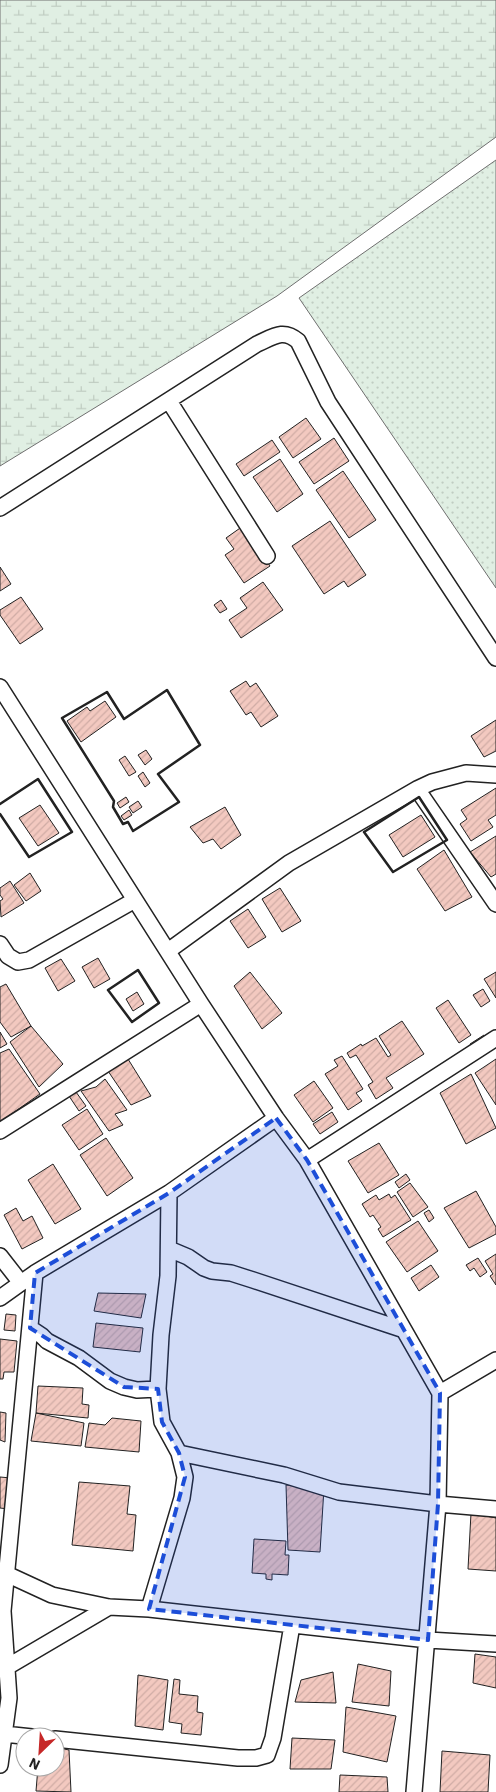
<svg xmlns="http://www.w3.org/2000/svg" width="496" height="1792" font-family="'IBM Plex Sans',sans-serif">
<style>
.wetland{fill:url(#wetland-marsh);stroke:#6f6f6f}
.park{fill:url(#park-dots);stroke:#6f6f6f}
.building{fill:url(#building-hatch);stroke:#222}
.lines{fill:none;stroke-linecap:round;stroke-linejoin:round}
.street-casing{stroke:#222;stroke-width:18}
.street{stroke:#fff;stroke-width:15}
.wall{stroke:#222;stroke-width:2.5}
.marked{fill:#1d4ed8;fill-opacity:0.2;stroke:#1d4ed8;stroke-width:4;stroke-dasharray:10 6;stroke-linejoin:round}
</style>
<defs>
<pattern id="wetland-marsh" width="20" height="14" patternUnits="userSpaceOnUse" patternTransform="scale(1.25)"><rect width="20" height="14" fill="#e0efe3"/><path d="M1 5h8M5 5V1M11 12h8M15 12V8" fill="none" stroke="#c0cdc2"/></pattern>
<pattern id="park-dots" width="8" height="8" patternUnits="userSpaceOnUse" patternTransform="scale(1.25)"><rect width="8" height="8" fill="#e0efe3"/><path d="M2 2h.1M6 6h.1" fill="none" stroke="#c0cdc2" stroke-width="1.8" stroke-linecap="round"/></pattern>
<pattern id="building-hatch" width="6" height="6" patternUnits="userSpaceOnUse" patternTransform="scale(1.25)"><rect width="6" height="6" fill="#f3c9c0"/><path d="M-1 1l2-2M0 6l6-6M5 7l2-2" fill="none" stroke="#d0aca5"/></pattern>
</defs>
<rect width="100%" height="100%" fill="#fff"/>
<path class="wetland" d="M0,0H496V137L277,296L0,466Z"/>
<path class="park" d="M496,160V588L299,298Z"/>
<path class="building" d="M306,418L321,439L293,458L279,437Z
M334,438L349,461L314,484L299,462Z
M272,440L280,452L244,476L236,464Z
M280,459L303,494L277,512L253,477Z
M343,471L376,520L349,538L316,490Z
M330,521L366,575L348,587L344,581L324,594L292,546Z
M243,526L270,566L244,583L225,555L234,549L226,538Z
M0,567L11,584L0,591Z
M263,582L283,610L241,638L229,620L247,608L240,598Z
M21,597L43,629L20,644L0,615V610Z
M221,600L227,609L220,613L214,605Z
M246,681L250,687L256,683L278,716L261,727L251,712L246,715L230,691Z
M105,701L116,717L81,742L67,721L87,707L90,711Z
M496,720V751L484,757L471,736Z
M146,750L152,759L145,765L138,755Z
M125,756L136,772L129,776L119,760Z
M143,772L150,783L145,787L138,776Z
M496,788V815L488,820L493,827L471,841L460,824L467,819L461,810Z
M126,797L129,802L120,808L117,803Z
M138,801L142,807L133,813L129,807Z
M40,805L59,833L38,846L19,818Z
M225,807L241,835L221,849L213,839L203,843L190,827Z
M129,810L132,815L124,820L121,816Z
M421,815L435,837L403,857L389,835Z
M496,836V874L491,877L470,852Z
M444,850L472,897L445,911L417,869Z
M30,873L41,891L26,901L14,885Z
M10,881L24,903L1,917L0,901L3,899L0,895V888Z
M280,888L301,921L282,932L262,899Z
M248,909L266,937L248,948L230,921Z
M98,958L110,979L94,988L82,967Z
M61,959L75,981L58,991L45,968Z
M250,972L282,1013L262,1029L234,986Z
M496,972V998L484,979Z
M6,984L31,1026L11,1037L0,1022V987Z
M483,989L490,1001L481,1007L473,995Z
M137,992L144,1004L133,1011L126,999Z
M448,1000L471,1035L459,1043L436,1008Z
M402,1021L424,1054L386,1078L393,1088L376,1099L368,1085L373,1082L356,1055L350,1058L347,1053L361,1044L362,1046L376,1038L388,1057L391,1055L379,1036Z
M31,1026L63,1064L39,1087L10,1042Z
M0,1032L7,1044L0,1048Z
M484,1035L488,1041L474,1050L470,1044Z
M9,1049L40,1094L0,1122V1053Z
M342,1056L363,1089L356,1093L362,1101L348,1110L325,1074L338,1066L334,1060Z
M128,1059L151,1096L131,1105L108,1071Z
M496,1059V1105L475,1073Z
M471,1074L496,1128L466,1144L440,1093Z
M105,1079L127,1110L115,1114L123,1125L109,1131L81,1091L96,1087Z
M314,1081L333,1108L313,1122L294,1095Z
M76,1092L86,1106L79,1111L69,1096Z
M87,1109L103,1134L79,1150L62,1125Z
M332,1112L338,1122L320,1134L313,1124Z
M106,1138L133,1178L107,1196L80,1155Z
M379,1143L399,1175L368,1193L348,1161Z
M53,1164L81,1209L55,1224L28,1180Z
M406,1174L410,1180L399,1188L395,1182Z
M410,1183L428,1207L413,1217L397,1192Z
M476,1191L496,1227V1234L469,1248L444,1208Z
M389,1194L391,1198L395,1195L411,1220L383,1237L378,1229L381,1227L373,1215L370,1217L362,1204L376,1195L379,1200Z
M16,1208L23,1221L32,1216L43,1238L22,1249L4,1215Z
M429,1210L434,1218L429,1222L424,1213Z
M418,1221L438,1251L407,1272L386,1242Z
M496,1254V1285L490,1276L493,1274L485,1261Z
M478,1258L487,1272L480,1277L474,1268L470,1271L466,1265Z
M431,1265L439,1277L419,1291L411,1278Z
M98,1293L146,1294L141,1318L94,1311Z
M6,1314L16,1315L15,1331L4,1330Z
M96,1323L143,1328L140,1352L93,1347Z
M0,1339L17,1341L14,1372H4L3,1379H0Z
M38,1386L83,1388L82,1404L89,1405L88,1418L36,1413Z
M0,1412L6,1413L5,1442L0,1440Z
M36,1413L84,1423L81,1446L31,1441Z
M112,1418L141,1421L139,1452L85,1447L89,1423L105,1425Z
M0,1477L11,1478L9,1509L0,1508Z
M79,1482L130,1486L127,1514L136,1515L133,1551L72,1545Z
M286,1485L324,1488L320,1552L288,1550Z
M471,1513L496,1518V1571L468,1569Z
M254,1539L286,1541L285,1555H289L288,1575L272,1574V1580L266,1579V1574L252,1573Z
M475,1654L496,1657V1688L473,1683Z
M358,1664L391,1671L389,1706L352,1702Z
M333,1672L336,1703L295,1702L301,1680Z
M138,1675L168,1680L163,1730L135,1726Z
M174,1679L180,1680L179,1694L198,1696L197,1712L203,1713L201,1735L181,1733L182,1724L169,1722Z
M346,1707L396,1716L387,1762L343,1752Z
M292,1738L335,1740L331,1769H290Z
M55,1747L69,1750L71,1792L36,1791L38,1767H55Z
M442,1751L490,1755L488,1792H440Z
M340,1775L387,1777L388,1792H339Z"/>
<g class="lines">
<g class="street-casing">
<path id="street" d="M169,401L267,556
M0,508L257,344C273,337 283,328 298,341L328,402L496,658
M0,687L201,1004L276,1118L307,1160L440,1393L438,1504L414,1792
M417,789L496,904
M0,944L8,956L18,962L29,960L135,900
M168,951L289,863L417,789L432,782L466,773L496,775
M0,1131L201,1004
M307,1160L496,1038
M169,1249L188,1257L204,1268L212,1271L231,1273L253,1280L404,1330
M0,1256L21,1283
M0,1298L35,1273L169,1193L276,1118
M30,1328L42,1336L47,1341L79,1358L110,1381L124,1387L137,1390L158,1389
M440,1393L496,1360
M179,1453L284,1475L339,1492L438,1504L496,1509
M0,1571L52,1595L109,1607L149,1609L428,1640L496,1644
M149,1609L182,1498L185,1477L179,1453L162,1422L158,1389L161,1335L168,1276L169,1193
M7,1667L109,1607
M4,1734L32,1737
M55,1739L238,1758H256L267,1755L273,1738L292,1625
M0,1765L9,1698L3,1611L35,1273"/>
</g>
<use href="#street" class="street"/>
<path class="wall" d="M167,690L200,745L158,774L179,802L133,831L128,822L123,824L113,807L114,801L62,718L107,692L124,719Z
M419,797L447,840L393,872L364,832Z
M0,804L38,779L72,832L29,857L0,814
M138,970L159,1003L132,1022L108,990Z"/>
</g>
<path class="marked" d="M276,1118L307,1160L440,1393L438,1504L428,1640L149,1609L185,1477L179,1453L162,1422L158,1389L124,1387L30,1328L35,1273L169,1193Z"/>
<g transform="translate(40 1752) rotate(205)"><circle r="24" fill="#ffffff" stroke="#a7a7a7"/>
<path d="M0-4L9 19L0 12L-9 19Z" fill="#c62828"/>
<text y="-8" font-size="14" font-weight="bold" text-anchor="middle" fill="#222222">N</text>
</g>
</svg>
